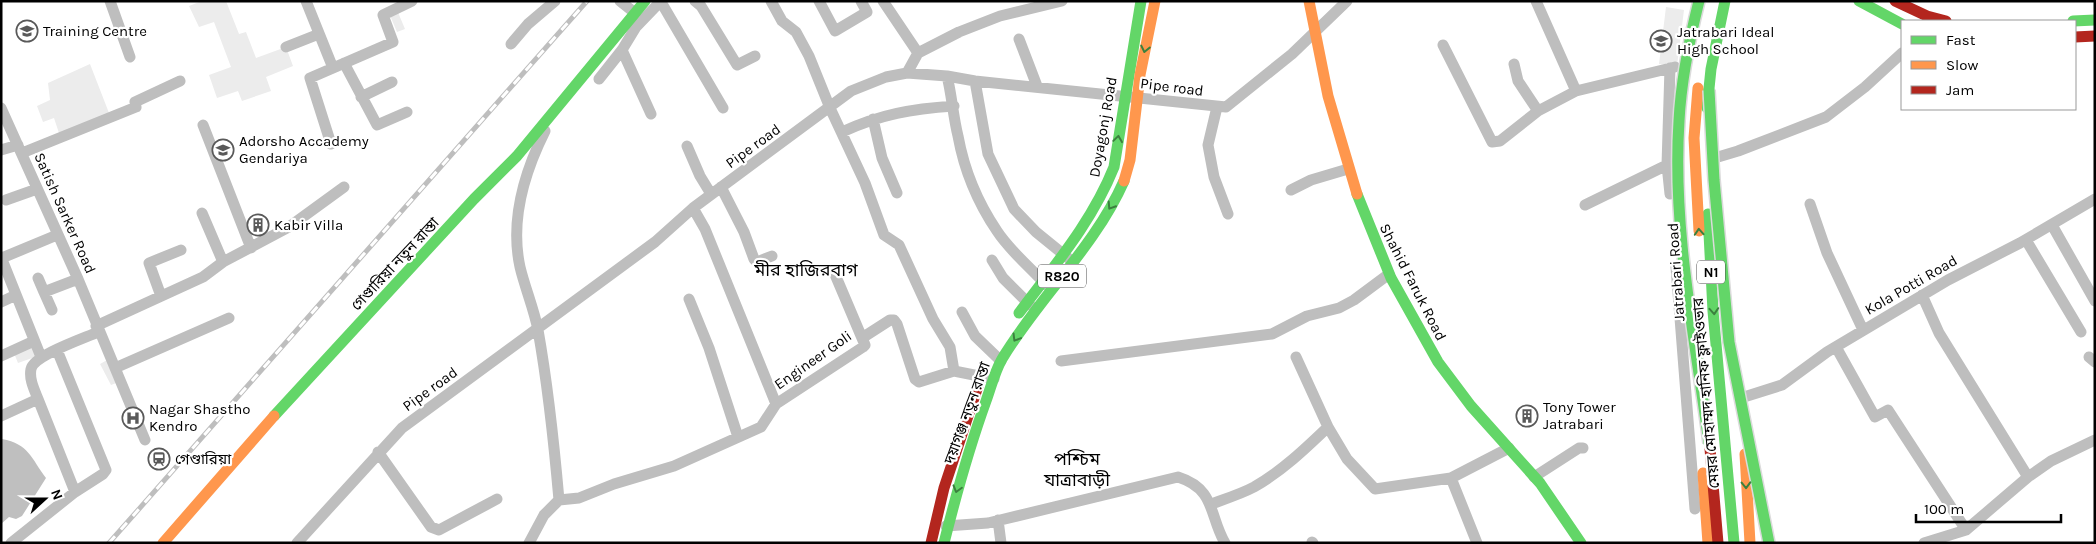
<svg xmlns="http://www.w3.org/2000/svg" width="2096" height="544" font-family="Karla,'Noto Sans Bengali',sans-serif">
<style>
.green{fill:#ececec}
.water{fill:#bfbfbf}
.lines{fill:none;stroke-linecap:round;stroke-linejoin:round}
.street{stroke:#bebebe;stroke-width:11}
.fast{stroke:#63d668;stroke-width:11}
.slow{stroke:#ff974d;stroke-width:11}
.jam{stroke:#b3261e;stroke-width:11}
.rail-casing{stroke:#bebebe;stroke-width:5}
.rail{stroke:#fff;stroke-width:3;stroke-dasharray:9;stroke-linecap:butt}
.fast-bridge-casing{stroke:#dbdbdb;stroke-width:14;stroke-linecap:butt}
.fast-bridge{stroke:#63d668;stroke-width:11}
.oneway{stroke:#3b803e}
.labels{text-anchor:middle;stroke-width:4.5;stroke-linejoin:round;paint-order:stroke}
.shield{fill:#fff;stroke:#4c4c4c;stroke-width:1}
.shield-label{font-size:14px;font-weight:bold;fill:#000}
.poi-label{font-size:15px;fill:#000;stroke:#fff;text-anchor:start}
.street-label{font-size:15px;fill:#000;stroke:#fff}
.quarter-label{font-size:18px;fill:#000;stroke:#fff}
</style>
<rect width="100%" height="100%" fill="#fff"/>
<path class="green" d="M202,1H226L239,34L246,32L256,58L286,47L293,66L266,77L271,91L242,101L238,91L217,98L209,75L231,67L214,22L199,27L189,6Z
M1666,7L1684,10L1677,66L1659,64Z
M397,10L405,29L397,32L389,13Z
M90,64L109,113L59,133L54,118L43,122L37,106L50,100L48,83Z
M34,345L38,356L18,363L14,353Z
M109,359L119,382L111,385L100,364Z"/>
<path class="water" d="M2,439C29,444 31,458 46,478L22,516L16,519L9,517L1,524Z"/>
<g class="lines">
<path class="street" d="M110,1L130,57
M306,1L333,68
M620,1L635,13
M695,1L701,6L737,65L755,56
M771,1L782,21L796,32L809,56L830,108L865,183L884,235L899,245L933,319L950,347L954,371
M819,1L835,31L867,12L861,1
M883,1L918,53
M1536,1L1576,91
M661,2L723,108
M1019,39L1037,86
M511,44L528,24L555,1
M1443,45L1492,142L1500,141L1538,111L1576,91L1675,67
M286,47L319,34
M622,50L651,114
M344,63L377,125L407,112
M1514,64L1518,81L1538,111
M1670,68L1667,165L1670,194
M907,73L918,53L959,32L1000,16L1062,1
M947,76C952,96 953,116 958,136C964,169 978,203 997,231C1010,251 1030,267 1046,285
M599,79L622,50L636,27L661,1
M975,81L988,154L1014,209L1036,232L1068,258
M361,97L392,82
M1217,107L1208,145L1214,177L1228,214
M1,108L78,279L145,440
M873,119L882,158L897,193
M203,125L251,248
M842,132C881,114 912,109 954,106
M331,144L310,78L393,42L383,15L412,1
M687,146L700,176L711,194
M1,150L18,145
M22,153L136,107L135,102L180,81
M1718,157L1738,151L1826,117L1865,87L1902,53
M721,187L744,232L754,259L757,262L772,256
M1291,190L1311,180L1348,169
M6,200L37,189
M1810,204L1827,253L1863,330
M1585,205L1667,165
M693,208L705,229L776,404
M202,213L223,262
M2052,225L2095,301
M2026,240L2081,332
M1,257L41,357
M2,258L57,235
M992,260L1003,278L1030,305
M1676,267L1695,509
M834,272L862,338
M38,278L44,292L78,279
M44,292L52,310
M1922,295L1939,333L2028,477
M161,296L149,263L181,250
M689,299L709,348L738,437
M1,302L16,295
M962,312L975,336L1001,361
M96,326L203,277L223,262L289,227L344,187
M1836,347L1875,417L1888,410L1966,530
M1,356L34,341
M1296,357L1328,427L1347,459L1375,489L1451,478L1509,448
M2089,357L2095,362
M1061,361L1272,334L1307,316L1339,308L1354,300L1389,274
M115,368L229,318
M1744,397L1782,385L1827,352L1948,280L2020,243L2095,199
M38,399L75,492
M1,416L38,399C34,389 29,379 31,369C34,355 85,338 98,332
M378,452L431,527L439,530L497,499
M1534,477L1579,448H1583
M1451,478L1477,543
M559,500L579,498L614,484L674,466L761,427L776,404L863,347L865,345L862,338L890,320H894L897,324L915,379L919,382L954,371L994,379
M1211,504C1225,499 1241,494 1254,487C1282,471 1305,449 1328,427
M998,520L1001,543
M946,526L988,523L1178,477C1216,489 1209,516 1225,543
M1312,542L1313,543
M11,543L75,492L103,474L106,470L57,350
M297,543L402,428L655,242L693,208L851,91L886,77L907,73L947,76L975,81L1226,107L1292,54L1347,1
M529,543L544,515L559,500C554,443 548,386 538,330C534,309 525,288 520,267C510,221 524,173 545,131
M1924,543L1966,530L2028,477L2051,461L2095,440"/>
<path class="fast" d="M1859,1L1902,24
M2073,21L2095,20
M1707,108L1711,69L1725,1
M1357,194L1391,278L1438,362L1471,406L1540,483L1581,543
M1708,214L1713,311L1734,543
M1019,313C1054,266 1092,222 1114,167L1141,1
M274,416L474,199L517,156L645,1
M944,543C956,495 969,448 986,401C991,387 995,371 1002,359C1039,297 1095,247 1124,181"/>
<path class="slow" d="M1309,1L1328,96L1357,194
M1698,88L1694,138L1699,231
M1124,181L1130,160L1140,75L1155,1
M1745,454L1750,543
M1703,473L1708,543
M163,543L274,416"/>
<path class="jam" d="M1895,1L1927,16L1946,21
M2075,37L2095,36
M1708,425L1718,543
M931,543L944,488L978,386"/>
<g class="rail-casing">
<path id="rail" d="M109,543L587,1"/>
</g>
<use href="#rail" class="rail"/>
<g class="fast-bridge-casing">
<path id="fast-bridge" d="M1699,1C1689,41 1681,80 1679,121C1672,229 1695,337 1709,443
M1709,90L1714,180L1729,342L1769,543"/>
</g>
<use href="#fast-bridge" class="fast-bridge"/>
</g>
<defs><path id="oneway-chevron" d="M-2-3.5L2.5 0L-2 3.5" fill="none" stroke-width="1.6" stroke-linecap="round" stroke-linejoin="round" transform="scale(1.25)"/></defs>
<g class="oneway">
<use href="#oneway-chevron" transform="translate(1145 49) rotate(102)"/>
<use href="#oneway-chevron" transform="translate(1118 139) rotate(-82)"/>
<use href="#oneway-chevron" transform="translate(1111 206) rotate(123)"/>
<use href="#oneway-chevron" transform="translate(1699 232) rotate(-94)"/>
<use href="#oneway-chevron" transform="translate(1714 311) rotate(86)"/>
<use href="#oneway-chevron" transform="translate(1016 338) rotate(121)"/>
<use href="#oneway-chevron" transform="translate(1746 485) rotate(89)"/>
<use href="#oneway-chevron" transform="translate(957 489) rotate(106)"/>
</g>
<defs>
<g id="school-ring" transform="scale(1.125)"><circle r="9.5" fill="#fff" stroke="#595959" stroke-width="1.5"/><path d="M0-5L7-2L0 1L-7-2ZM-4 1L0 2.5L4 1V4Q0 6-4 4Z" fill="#595959"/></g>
<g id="building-ring" transform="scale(1.125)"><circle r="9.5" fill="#fff" stroke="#595959" stroke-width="1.5"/><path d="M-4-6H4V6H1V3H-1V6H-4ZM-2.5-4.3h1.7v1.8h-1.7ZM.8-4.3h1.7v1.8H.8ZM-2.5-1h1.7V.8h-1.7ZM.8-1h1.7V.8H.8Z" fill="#595959"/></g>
<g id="hospital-ring" transform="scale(1.125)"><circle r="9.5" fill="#fff" stroke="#595959" stroke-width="1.5"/><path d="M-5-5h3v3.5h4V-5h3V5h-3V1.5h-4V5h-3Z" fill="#595959"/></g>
<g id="station-ring" transform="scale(1.125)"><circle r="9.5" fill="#fff" stroke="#595959" stroke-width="1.5"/><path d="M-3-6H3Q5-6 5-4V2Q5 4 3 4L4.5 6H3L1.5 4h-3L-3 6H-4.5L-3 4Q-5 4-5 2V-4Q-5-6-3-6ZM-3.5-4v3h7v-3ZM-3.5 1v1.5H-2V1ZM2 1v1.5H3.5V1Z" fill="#595959"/></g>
</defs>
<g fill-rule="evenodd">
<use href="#school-ring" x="27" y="31"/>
<use href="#school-ring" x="1661" y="41"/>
<use href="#school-ring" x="223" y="150"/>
<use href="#building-ring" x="258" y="225"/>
<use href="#building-ring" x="1527" y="416"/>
<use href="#hospital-ring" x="133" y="418"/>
<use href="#station-ring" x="159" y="459"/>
</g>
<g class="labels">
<g class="shield">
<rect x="1697" y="260.5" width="28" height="23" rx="4"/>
<rect x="1038" y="264.5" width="48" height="23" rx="4"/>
</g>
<g class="shield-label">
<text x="1711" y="277">N1</text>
<text x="1062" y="281">R820</text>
</g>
<g class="poi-label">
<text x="43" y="36">Training Centre</text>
<text x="1677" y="37">Jatrabari Ideal<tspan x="1677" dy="17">High School</tspan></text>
<text x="239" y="146">Adorsho Accademy<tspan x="239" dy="17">Gendariya</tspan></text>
<text x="274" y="230">Kabir Villa</text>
<text x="1543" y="412">Tony Tower<tspan x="1543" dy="17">Jatrabari</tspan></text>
<text x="149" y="414">Nagar Shastho<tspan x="149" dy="17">Kendro</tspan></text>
<text x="175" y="464">গেণ্ডারিয়া</text>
</g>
<g class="street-label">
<text transform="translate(1172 87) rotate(7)" y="5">Pipe road</text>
<text transform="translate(1103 127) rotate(-80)" y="5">Doyagonj Road</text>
<text transform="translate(753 146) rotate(-36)" y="5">Pipe road</text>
<text transform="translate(65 213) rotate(66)" y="5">Satish Sarker Road</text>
<text transform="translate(395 264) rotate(-47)" y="5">গেণ্ডারিয়া নতুন রাস্তা</text>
<text transform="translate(1676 272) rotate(-94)" y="5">Jatrabari Road</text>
<text transform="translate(1413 282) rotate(63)" y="5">Shahid Faruk Road</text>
<text transform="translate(1911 285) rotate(-30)" y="5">Kola Potti Road</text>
<text transform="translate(813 360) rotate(-35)" y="5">Engineer Goli</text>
<text transform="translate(430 389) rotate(-36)" y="5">Pipe road</text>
<text transform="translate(1706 393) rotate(-95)" y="5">মেয়র মোহাম্মদ হানিফ ফ্লাইওভার</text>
<text transform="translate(967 413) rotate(-70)" y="5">দয়াগঞ্জ নতুন রাস্তা</text>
</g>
<g class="quarter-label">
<text x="806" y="276">মীর হাজিরবাগ</text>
<text x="1077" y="465">পশ্চিম<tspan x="1077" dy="21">যাত্রাবাড়ী</tspan></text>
</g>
</g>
<rect width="2096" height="544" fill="none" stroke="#000000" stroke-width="5"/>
<rect x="1901" y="20" width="175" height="90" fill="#ffffff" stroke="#999999"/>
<rect x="1911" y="36" width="25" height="8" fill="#63d668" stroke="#999999"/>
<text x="1946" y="45" font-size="15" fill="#000000">Fast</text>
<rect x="1911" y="61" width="25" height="8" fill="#ff974d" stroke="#999999"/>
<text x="1946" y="70" font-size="15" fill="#000000">Slow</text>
<rect x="1911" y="86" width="25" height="8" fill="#b3261e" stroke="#999999"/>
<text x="1946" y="95" font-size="15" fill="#000000">Jam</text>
<g transform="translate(45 499) rotate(69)" stroke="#ffffff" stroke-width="4" paint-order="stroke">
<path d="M0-4L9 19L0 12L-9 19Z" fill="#000000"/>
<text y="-8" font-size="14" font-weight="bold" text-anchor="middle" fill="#000000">N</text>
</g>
<path d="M1916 514v8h145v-8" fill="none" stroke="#000000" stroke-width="2.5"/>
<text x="1924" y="514" font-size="15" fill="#000000" stroke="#ffffff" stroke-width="4" paint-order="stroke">100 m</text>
</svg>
